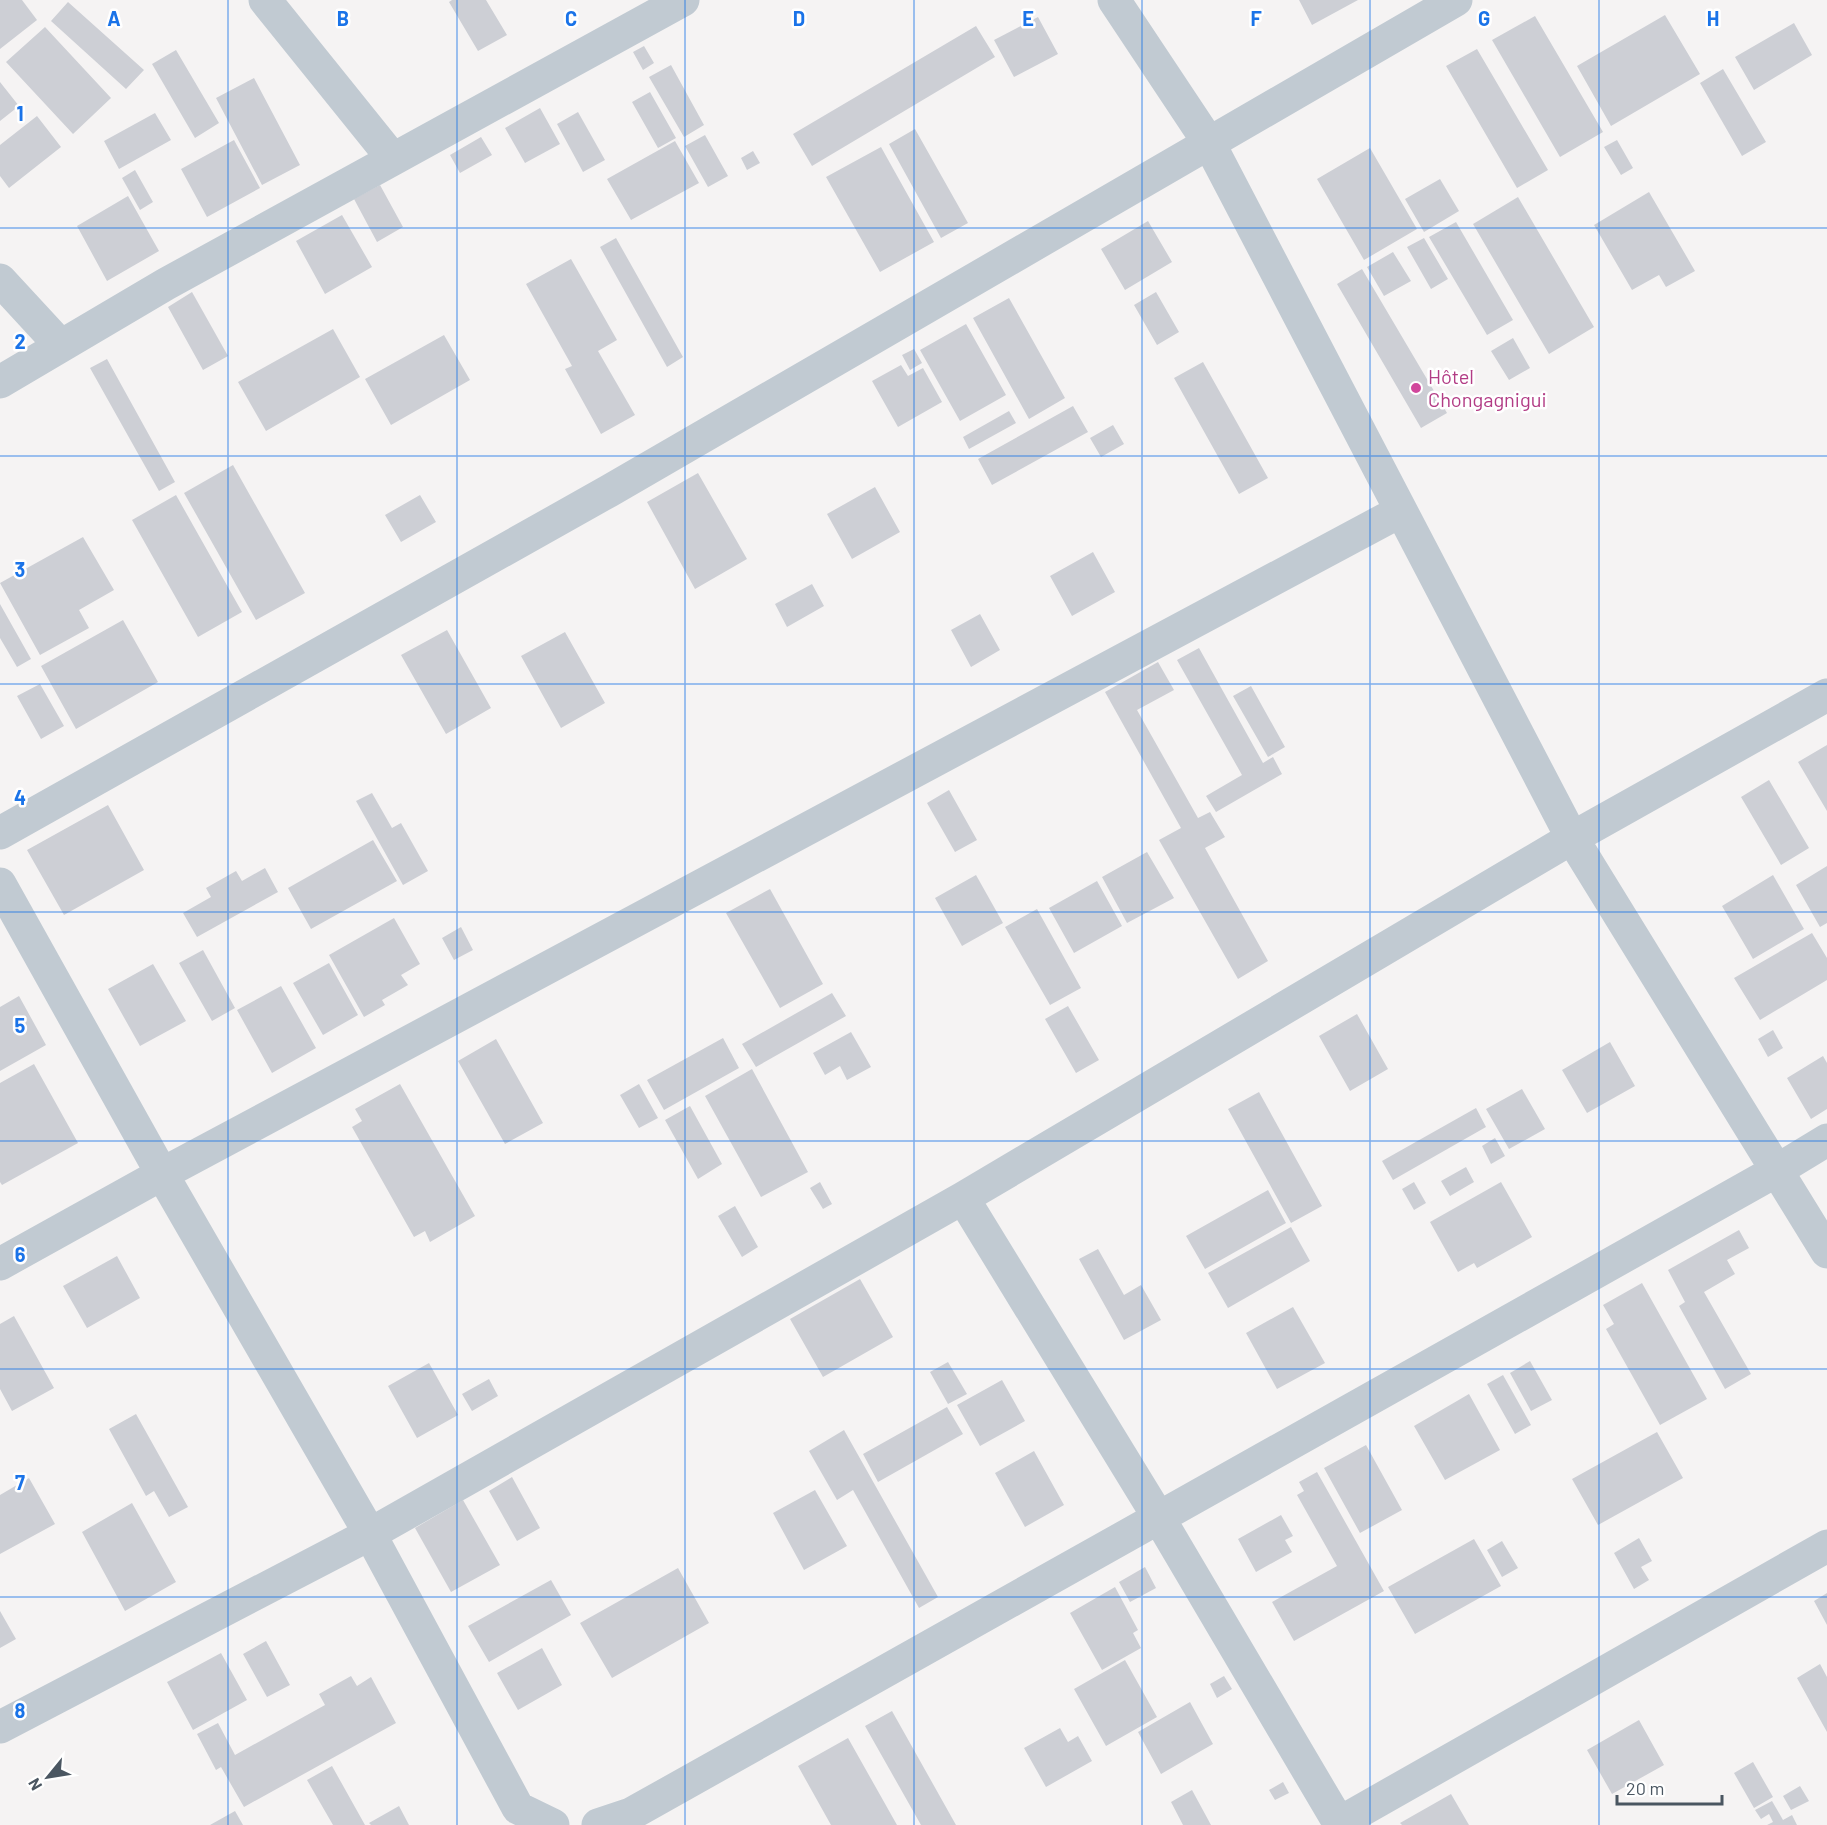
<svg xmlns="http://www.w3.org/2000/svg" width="1827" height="1825" font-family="Barlow,sans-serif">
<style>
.building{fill:#cdcfd5}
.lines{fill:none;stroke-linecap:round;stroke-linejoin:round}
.street{stroke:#c1cad2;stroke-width:33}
.grid{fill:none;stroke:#1a73e8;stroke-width:1.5;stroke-opacity:0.55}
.hotel-dot{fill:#d1479c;stroke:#fff;stroke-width:2}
.labels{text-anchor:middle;stroke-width:5;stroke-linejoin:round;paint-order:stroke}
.hotel-label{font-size:20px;fill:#b23c85;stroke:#fff;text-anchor:start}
.grid-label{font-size:20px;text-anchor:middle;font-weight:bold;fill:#1a73e8;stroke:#fff;stroke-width:5;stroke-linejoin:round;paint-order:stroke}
</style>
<rect width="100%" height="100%" fill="#f5f3f3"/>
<path class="building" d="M0,0H22L37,20L0,49Z
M452,0H486L507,35L478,51L449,2Z
M1299,0H1358L1312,25Z
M68,2L144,70L126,89L51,21Z
M1665,15L1700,74L1611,126L1577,66Z
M1535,16L1603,132L1560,157L1492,40Z
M1038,17L1058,54L1014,77L994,40Z
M1794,23L1812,55L1754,90L1735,57Z
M976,26L995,57L812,166L793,134Z
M45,27L111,98L73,134L6,62Z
M644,46L654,63L643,70L633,52Z
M1477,49L1548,170L1517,188L1446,66Z
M176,50L219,123L195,138L152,64Z
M671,65L704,125L684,137L649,77Z
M1723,69L1766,142L1742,156L1700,83Z
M254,78L300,165L262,185L216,98Z
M0,82L19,106L0,121Z
M650,92L676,138L658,148L632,102Z
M540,108L560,144L525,163L505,128Z
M578,112L605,160L583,172L557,124Z
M155,113L171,140L119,169L104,141Z
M37,116L61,147L9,188L0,176V145Z
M915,129L968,223L941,238L889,144Z
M705,135L728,176L708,187L685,146Z
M481,137L492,155L460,173L450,155Z
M234,140L260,188L207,217L181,169Z
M1617,140L1633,168L1621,175L1604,147Z
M675,141L699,183L631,220L607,179Z
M881,147L934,242L880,272L826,177Z
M1370,148L1417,229L1364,260L1317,179Z
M753,151L760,163L747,170L741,158Z
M135,170L153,202L140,210L122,178Z
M1440,179L1459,211L1424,232L1405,199Z
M380,185L403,227L377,242L354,199Z
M1649,192L1695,271L1666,287L1659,275L1632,290L1594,225Z
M128,196L159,251L107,281L77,226Z
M1518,197L1594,327L1549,354L1473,224Z
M342,215L372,267L325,294L296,241Z
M1148,221L1172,262L1125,290L1101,249Z
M1456,222L1513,320L1487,335L1429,237Z
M616,238L683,357L667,367L600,247Z
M1424,238L1448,279L1431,289L1407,247Z
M1393,252L1411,281L1384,296L1367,267Z
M571,259L617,340L598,351L635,415L601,434L565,369L572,366L526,284Z
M1362,269L1447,413L1421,428L1337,284Z
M192,292L228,356L203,370L168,307Z
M1156,292L1179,332L1157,345L1134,305Z
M1009,298L1065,398L1029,419L973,318Z
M966,324L1006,395L960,421L920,350Z
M333,329L360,377L266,431L238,382Z
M444,335L470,380L391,425L365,379Z
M1513,338L1530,368L1509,380L1491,351Z
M914,349L922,363L910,370L902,355Z
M107,359L175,482L159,491L90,368Z
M1203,362L1268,478L1239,494L1174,378Z
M901,365L908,376L923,368L942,402L898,427L872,381Z
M1073,406L1088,432L992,485L978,459Z
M1009,411L1016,423L969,449L963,437Z
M1113,425L1124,444L1101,457L1090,438Z
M233,465L305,593L256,620L184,493Z
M698,473L747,559L695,589L647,502Z
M875,487L900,532L852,559L827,514Z
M176,495L242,612L198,637L132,520Z
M420,495L436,522L401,542L385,515Z
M83,537L114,590L79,610L89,628L40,655L0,583Z
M1093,552L1115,592L1072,616L1050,576Z
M812,584L824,606L787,627L775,604Z
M0,604L31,659L17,667L0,638Z
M980,614L1000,650L971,667L951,630Z
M123,620L158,682L76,729L41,666Z
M447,630L491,708L446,734L401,655Z
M565,632L605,703L561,728L521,656Z
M1199,648L1263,763L1273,757L1282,774L1216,812L1206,796L1242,775L1177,660Z
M1158,662L1174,690L1137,710L1198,818L1210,812L1225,837L1205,848L1268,961L1238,979L1159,840L1181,828L1105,692Z
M40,684L64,726L41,739L17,696Z
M1251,686L1285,747L1268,757L1233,696Z
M1827,745V811L1798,762Z
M1769,780L1809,848L1781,865L1741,797Z
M949,790L977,840L955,852L927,803Z
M372,793L392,828L401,823L428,871L403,885L356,801Z
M108,805L144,870L64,915L27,850Z
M373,840L397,881L311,929L288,888Z
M1147,852L1174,898L1127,923L1102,877Z
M1827,866V923L1820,927L1796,885Z
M265,868L278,892L197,937L183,913L211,897L206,888L236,871L242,881Z
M976,875L1003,923L962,946L935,898Z
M1773,875L1804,929L1753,959L1722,906Z
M1097,881L1122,926L1074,953L1049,908Z
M770,889L823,984L780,1008L726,913Z
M1037,909L1081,988L1050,1005L1005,927Z
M394,918L420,964L401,975L408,985L382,1000L385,1005L364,1017L329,955Z
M461,927L473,950L454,960L442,938Z
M1812,933L1827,958V980L1760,1020L1734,978Z
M203,950L235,1008L212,1021L179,963Z
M329,963L358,1015L323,1035L293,983Z
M153,964L186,1021L140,1046L108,989Z
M281,986L316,1048L272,1073L237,1010Z
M832,993L846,1016L756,1067L742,1044Z
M19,996L46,1045L0,1071V1007Z
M1068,1006L1099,1060L1076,1073L1045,1019Z
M1357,1014L1388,1069L1350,1091L1319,1036Z
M1773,1030L1783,1048L1768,1057L1758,1039Z
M851,1032L871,1067L847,1080L840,1066L825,1075L813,1053Z
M723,1038L739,1068L664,1110L647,1080Z
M496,1039L543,1123L505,1144L458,1061Z
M1610,1042L1635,1086L1587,1113L1562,1070Z
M1823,1056L1827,1063V1109L1811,1119L1787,1078Z
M34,1064L78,1143L2,1185L0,1182V1083Z
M752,1069L808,1172L761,1197L705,1096Z
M400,1084L475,1216L430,1242L425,1231L414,1237L352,1127L362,1121L355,1109Z
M639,1084L658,1118L639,1128L620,1095Z
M1522,1089L1545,1129L1509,1149L1486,1109Z
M1259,1092L1322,1206L1291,1223L1228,1109Z
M690,1106L722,1164L698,1179L665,1120Z
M1476,1108L1486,1127L1393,1180L1382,1161Z
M1495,1138L1505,1156L1491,1164L1482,1146Z
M1466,1167L1474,1182L1450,1196L1441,1181Z
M820,1182L832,1204L823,1209L810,1188Z
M1414,1182L1426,1203L1414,1210L1402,1189Z
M1501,1182L1532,1237L1477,1268L1474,1263L1458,1272L1430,1222Z
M1268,1190L1286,1223L1205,1269L1186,1236Z
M735,1206L758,1247L742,1257L718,1216Z
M1291,1227L1310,1261L1228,1308L1208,1273Z
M1739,1230L1749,1248L1727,1260L1735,1274L1704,1292L1751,1374L1725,1389L1679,1306L1685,1302L1668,1270Z
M1098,1249L1124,1295L1141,1285L1161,1320L1124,1340L1079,1259Z
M117,1256L140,1298L87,1328L63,1286Z
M860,1279L893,1337L823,1377L790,1319Z
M1642,1283L1707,1399L1660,1425L1606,1329L1614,1324L1603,1305Z
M1293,1307L1325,1363L1277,1389L1246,1333Z
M14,1316L54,1388L12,1411L0,1389V1324Z
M1530,1361L1552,1400L1531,1411L1510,1373Z
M948,1362L967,1394L948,1404L930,1372Z
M429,1363L458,1415L417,1438L388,1386Z
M1503,1375L1531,1425L1515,1434L1487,1384Z
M489,1379L498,1396L472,1411L462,1394Z
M1002,1380L1025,1421L980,1446L957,1405Z
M1469,1394L1500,1450L1445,1480L1414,1426Z
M947,1407L963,1434L878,1482L863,1454Z
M136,1414L188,1507L169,1517L154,1491L146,1496L109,1429Z
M844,1430L938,1597L919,1608L853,1490L837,1500L809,1451Z
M1657,1432L1683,1478L1598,1525L1572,1479Z
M1366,1445L1402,1510L1360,1533L1324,1468Z
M1034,1451L1064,1505L1025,1527L995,1473Z
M1317,1472L1384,1591L1294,1641L1272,1602L1337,1566L1297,1495L1304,1491L1299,1482Z
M512,1477L540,1528L517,1541L489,1491Z
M29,1478L55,1524L0,1554V1495Z
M815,1490L847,1546L804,1570L773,1513Z
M463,1500L500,1565L451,1592L415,1528Z
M132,1503L176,1582L125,1611L82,1532Z
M1281,1515L1293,1536L1285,1540L1292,1552L1256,1572L1238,1539Z
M1639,1538L1652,1561L1641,1567L1649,1580L1634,1589L1614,1553Z
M1474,1539L1501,1586L1415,1634L1388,1587Z
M1502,1541L1518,1568L1502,1577L1487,1550Z
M1145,1567L1156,1588L1130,1602L1119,1582Z
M678,1568L709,1623L612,1678L580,1623Z
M551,1580L571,1615L489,1662L468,1626Z
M1115,1587L1138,1630L1133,1633L1141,1648L1102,1670L1070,1613Z
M1827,1593V1625L1814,1601Z
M0,1611L16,1639L0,1648Z
M266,1641L290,1685L267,1697L243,1654Z
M542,1648L562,1685L518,1710L497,1673Z
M221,1653L247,1700L193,1730L167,1682Z
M1125,1660L1157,1717L1106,1746L1074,1689Z
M1820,1664L1827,1677V1732L1797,1678Z
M351,1676L357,1686L371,1677L396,1723L244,1807L221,1767L216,1770L197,1734L218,1723L235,1755L325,1705L319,1694Z
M1224,1676L1232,1689L1217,1698L1210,1684Z
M1190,1702L1213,1744L1161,1774L1138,1732Z
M892,1711L956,1825H921L865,1726Z
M1639,1720L1664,1765L1612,1794L1587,1750Z
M1060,1728L1068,1742L1078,1736L1092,1761L1046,1787L1024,1748Z
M848,1738L897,1825H831L798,1766Z
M1753,1762L1773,1797L1754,1808L1734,1773Z
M332,1766L365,1825H333L307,1780Z
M1283,1782L1289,1793L1275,1800L1269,1790Z
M1800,1786L1809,1801L1791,1810L1783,1796Z
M1192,1790L1211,1825H1183L1171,1802Z
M1451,1794L1469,1825H1402L1400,1823Z
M1772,1801L1783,1820L1792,1815L1797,1825H1767L1773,1822L1769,1814L1761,1819L1755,1810Z
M399,1806L409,1825H371L369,1823Z
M235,1811L243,1825H210Z"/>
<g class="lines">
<path class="street" d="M265,0L393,159
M1114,0L1209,143L1572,838L1827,1252
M0,280L61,346
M0,382L166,284L683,0
M0,833L609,491L1456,0
M0,884L162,1174L370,1534L518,1808L553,1825
M963,1198L1159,1518L1339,1823L1827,1546
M0,1264L162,1174L1401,511
M0,1727L370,1534L963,1198L1572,838L1827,695
M598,1825L631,1814L1776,1171L1827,1140"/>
</g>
<path class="grid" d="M228,0V1825M457,0V1825M685,0V1825M914,0V1825M1142,0V1825M1370,0V1825M1599,0V1825M0,228H1827M0,456H1827M0,684H1827M0,912H1827M0,1141H1827M0,1369H1827M0,1597H1827"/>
<circle class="hotel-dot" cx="1416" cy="388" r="6"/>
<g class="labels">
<g class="hotel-label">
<text x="1428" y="384">Hôtel<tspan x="1428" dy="23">Chongagnigui</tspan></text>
</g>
</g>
<g class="grid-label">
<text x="114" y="26">A</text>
<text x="343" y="26">B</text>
<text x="571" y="26">C</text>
<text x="799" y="26">D</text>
<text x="1028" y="26">E</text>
<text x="1256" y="26">F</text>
<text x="1484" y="26">G</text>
<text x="1713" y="26">H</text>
<text x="20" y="121">1</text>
<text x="20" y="349">2</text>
<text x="20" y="577">3</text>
<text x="20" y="805">4</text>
<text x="20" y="1033">5</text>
<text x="20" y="1262">6</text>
<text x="20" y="1490">7</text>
<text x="20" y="1718">8</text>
</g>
<g transform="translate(48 1777) rotate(240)" stroke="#ffffff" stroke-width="4.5" paint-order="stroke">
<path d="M0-4.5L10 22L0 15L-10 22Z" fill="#4a5661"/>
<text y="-9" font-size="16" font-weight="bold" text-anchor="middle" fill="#4a5661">N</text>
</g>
<path d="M1617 1795v9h105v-9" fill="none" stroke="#4a5661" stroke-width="3"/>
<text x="1626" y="1795" font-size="18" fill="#4a5661" stroke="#ffffff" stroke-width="4.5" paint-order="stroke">20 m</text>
</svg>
